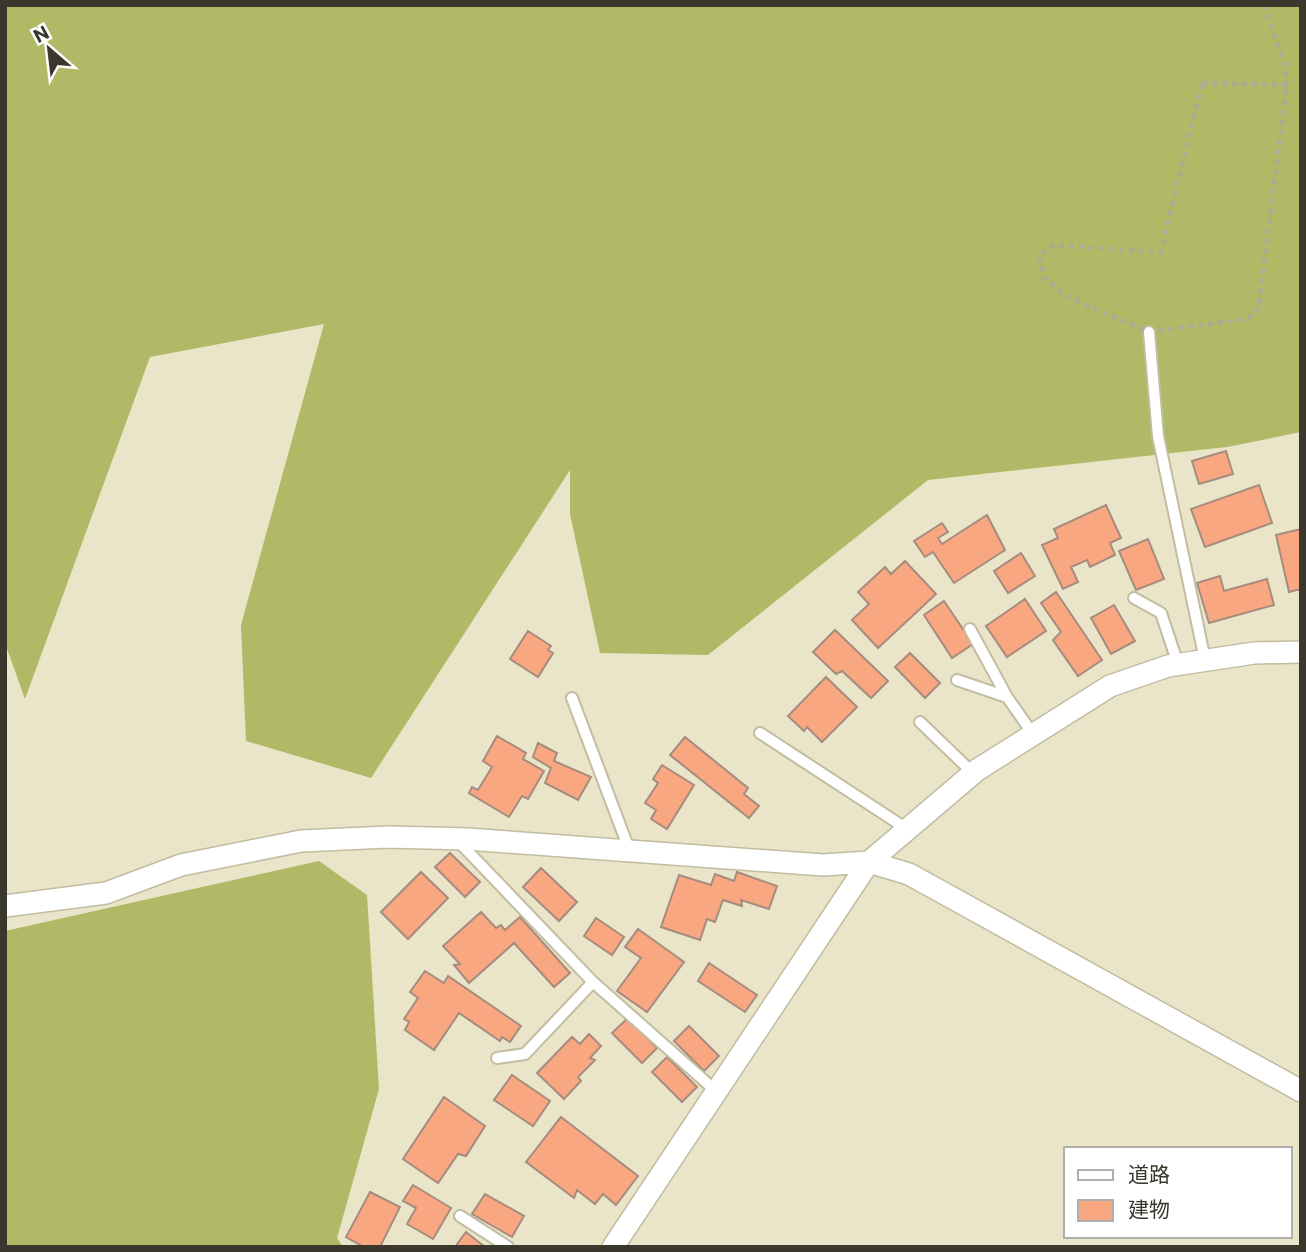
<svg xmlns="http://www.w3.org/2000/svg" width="1306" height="1252" font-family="Commissioner,'Noto Sans JP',sans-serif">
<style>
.forest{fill:#b0b965}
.building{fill:#f8a781;stroke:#a68b7f;stroke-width:2}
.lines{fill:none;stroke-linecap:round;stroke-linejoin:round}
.service-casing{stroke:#c2bca1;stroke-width:14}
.minor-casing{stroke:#c2bca1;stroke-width:24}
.path{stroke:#afaa94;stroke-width:4.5;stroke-dasharray:5 5;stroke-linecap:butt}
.service{stroke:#fff;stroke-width:10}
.minor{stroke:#fff;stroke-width:21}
</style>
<rect width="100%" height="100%" fill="#eae4c8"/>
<path class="forest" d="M5,5H1301V432L1227,447L928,480L708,655L600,653L570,514V470L371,778L246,741L241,625L324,324L150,357L25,699L5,643Z
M319,861L367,895L379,1089L337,1238L343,1247H5V931Z"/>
<path class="building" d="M1226,451L1233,474L1199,484L1192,461Z
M1259,485L1272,523L1205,547L1191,509Z
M1106,505L1121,538L1110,543L1115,555L1090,567L1087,560L1071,567L1078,582L1063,589L1042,545L1058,538L1054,529Z
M987,515L1005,550L954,583L933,552L925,557L914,541L942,523L948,532L938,538L942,544Z
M1301,529V589L1289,592L1276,535Z
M1148,539L1164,579L1136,590L1119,551Z
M1021,553L1035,576L1008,593L994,571Z
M905,561L936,594L878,648L852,620L869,604L858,592L885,567L891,574Z
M1220,576L1224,591L1267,579L1274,605L1209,623L1197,583Z
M1056,592L1102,660L1078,676L1053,640L1061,632L1041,603Z
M1025,599L1046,631L1007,657L986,626Z
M944,601L973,644L952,658L924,615Z
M1114,605L1135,641L1111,654L1091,618Z
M835,630L888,681L871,698L842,671L836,674L813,652Z
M528,631L551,646L548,650L553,653L538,677L510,659Z
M910,653L940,683L925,698L895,667Z
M826,677L857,707L822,742L807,727L804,731L788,716Z
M497,736L526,753L523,759L544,771L528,799L522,796L509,817L469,793L472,787L478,790L492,767L483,761Z
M685,737L748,788L744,794L759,806L749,818L670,755Z
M538,743L557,753L554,761L591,777L578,800L545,783L551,768L533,757Z
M662,765L694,785L667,829L651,819L656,810L645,803L658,783L653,779Z
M450,853L480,882L465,897L435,867Z
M541,868L577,902L559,921L523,887Z
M421,872L448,898L408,939L381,912Z
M737,872L777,886L769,909L741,900L742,906L723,900L715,922L707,919L700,940L661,927L679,875L711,885L715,874L734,881Z
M481,912L496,928L501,925L505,930L520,917L570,973L554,987L514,943L469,983L454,965L460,964L443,946Z
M596,918L624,937L612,955L584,936Z
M638,929L684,962L647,1012L617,991L641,958L625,947Z
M709,963L757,995L745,1012L698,981Z
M425,971L444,983L448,976L521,1026L510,1042L502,1037L500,1041L459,1013L434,1050L405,1030L409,1022L404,1019L418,998L410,992Z
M628,1018L657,1048L642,1063L612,1033Z
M689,1026L719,1056L704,1071L674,1041Z
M589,1034L601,1046L590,1058L595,1060L578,1077L581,1081L564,1099L537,1073L572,1037L580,1044Z
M667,1057L697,1087L682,1102L652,1072Z
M512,1075L550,1101L533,1126L494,1100Z
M444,1097L485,1126L466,1156L458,1154L438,1183L403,1159Z
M561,1117L638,1176L616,1205L603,1194L595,1204L577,1190L574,1198L526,1162Z
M413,1185L451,1208L433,1239L407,1224L416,1208L403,1201Z
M370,1192L400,1207L380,1247H364L346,1237Z
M485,1194L524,1216L512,1237L472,1214Z
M466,1232L485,1247H455Z"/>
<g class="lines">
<g class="service-casing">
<path id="service" d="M1149,332L1158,436L1205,660
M1134,598L1161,613L1178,664
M970,629L1007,697
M957,680L1007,697L1033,734
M572,698L629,849
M920,722L973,773
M760,733L907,829
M458,841L593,982
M497,1058L525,1054L593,982L716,1091
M460,1216L508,1247"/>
</g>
<g class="minor-casing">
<path id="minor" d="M5,906L106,893L181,865L301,841L388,837L467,839L823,865L869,862L909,874L1301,1091
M613,1247L869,862L977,770L1110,686L1168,666L1254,653L1301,652"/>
</g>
<path class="path" d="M1264,5L1285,65L1287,85
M1202,83L1287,85L1258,309L1247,319L1149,332L1070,298L1044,278L1039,255L1054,245L1161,252Z"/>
<use href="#service" class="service"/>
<use href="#minor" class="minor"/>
</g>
<rect width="1306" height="1252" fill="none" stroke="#3a372c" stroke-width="14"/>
<rect x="1064" y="1147" width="228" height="91" fill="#ffffff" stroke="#b0afab" stroke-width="2"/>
<rect x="1078" y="1170" width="35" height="10" fill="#ffffff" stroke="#b0afab" stroke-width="2"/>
<text x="1128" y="1182" font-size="21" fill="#3a372c">道路</text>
<rect x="1078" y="1200" width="35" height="21" fill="#f8a781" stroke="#b0afab" stroke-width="2"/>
<text x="1128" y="1217" font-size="21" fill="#3a372c">建物</text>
<g transform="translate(49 49) rotate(332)" stroke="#ffffff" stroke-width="5" paint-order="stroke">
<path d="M0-5L12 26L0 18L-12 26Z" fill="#3a372c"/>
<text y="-10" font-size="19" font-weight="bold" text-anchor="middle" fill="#3a372c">N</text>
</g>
</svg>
